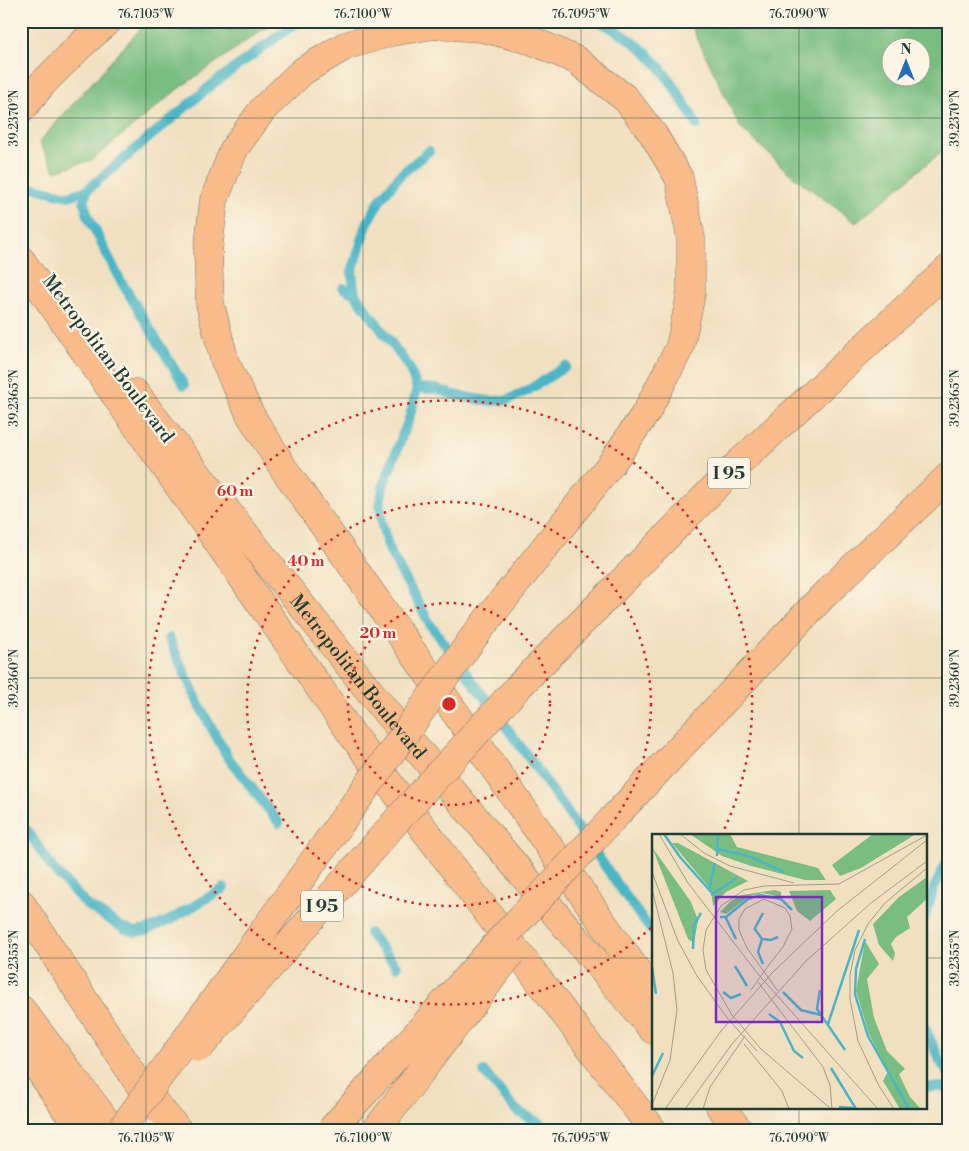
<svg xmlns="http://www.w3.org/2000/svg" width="969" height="1151" font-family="'Libre Bodoni',serif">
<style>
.forest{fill:#79bd80;stroke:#4c7d5a;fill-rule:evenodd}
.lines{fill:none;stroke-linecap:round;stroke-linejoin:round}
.stream{stroke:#49b5c6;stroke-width:10}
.highway-casing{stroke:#687665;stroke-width:29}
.highway{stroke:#fabb8b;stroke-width:28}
.highway-bridge-casing{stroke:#687665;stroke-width:29;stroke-linecap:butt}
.highway-bridge{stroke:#fabb8b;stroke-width:28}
.ticks{fill:none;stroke:#1f3d34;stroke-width:1;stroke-opacity:0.45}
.ring{fill:none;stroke:#d62828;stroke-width:2.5;stroke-dasharray:2.5 5}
.labels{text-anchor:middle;stroke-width:4.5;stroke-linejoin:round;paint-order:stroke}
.shield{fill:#fcf5e5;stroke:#617469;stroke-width:1}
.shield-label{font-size:18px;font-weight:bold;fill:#1f3d34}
.street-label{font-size:19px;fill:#1f3d34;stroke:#fcf5e5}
.inset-river{fill:none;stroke:#49b5c6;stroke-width:2.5}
.inset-road{fill:none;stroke:#9d9f88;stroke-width:1}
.view{fill:#7b2cbf;fill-opacity:0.15;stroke:#7b2cbf;stroke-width:2.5}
.inset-edge{fill:none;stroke:#1f3d34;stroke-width:2.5}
.centre{fill:#d62828;stroke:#fcf5e5;stroke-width:2.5}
.ring-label{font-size:15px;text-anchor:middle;font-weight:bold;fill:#d62828;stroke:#fcf5e5;stroke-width:4.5;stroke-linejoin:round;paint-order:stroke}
.neatline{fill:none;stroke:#1f3d34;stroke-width:2}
.ticks-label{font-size:12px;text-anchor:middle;fill:#1f3d34}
</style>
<rect width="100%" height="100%" fill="#fcf5e5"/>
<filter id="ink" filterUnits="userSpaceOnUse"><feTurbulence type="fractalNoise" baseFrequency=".02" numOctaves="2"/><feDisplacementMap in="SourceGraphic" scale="10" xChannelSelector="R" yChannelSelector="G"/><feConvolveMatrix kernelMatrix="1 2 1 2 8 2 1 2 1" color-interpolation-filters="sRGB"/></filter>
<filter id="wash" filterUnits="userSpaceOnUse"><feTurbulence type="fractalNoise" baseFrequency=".0096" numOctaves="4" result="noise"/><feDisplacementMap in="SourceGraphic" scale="20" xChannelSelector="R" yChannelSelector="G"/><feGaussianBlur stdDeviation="1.12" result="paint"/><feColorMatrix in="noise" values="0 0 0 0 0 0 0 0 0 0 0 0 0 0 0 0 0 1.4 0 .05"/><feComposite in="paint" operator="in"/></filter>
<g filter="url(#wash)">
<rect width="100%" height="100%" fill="#f1e0c0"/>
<path class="forest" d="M155,21H275L178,89L92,160L55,171L39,142L141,28Z
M689,21H948V146L856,223L789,173L740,127ZM892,48H922V78H892Z"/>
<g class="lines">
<path class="stream" d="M599,21C620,32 643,47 658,65C673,83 685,104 697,125
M429,151L400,175L380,200L367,224L352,272L355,294L409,367L417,388L410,416L383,486L380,506L382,526L390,552L430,624L532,762L642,919L653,932
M36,188L68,196L87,190L214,83L299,21
M87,190L84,202L88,216L119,278L184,385
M343,288L355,294
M417,388L436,389L458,396L490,401L507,400L527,391L566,366
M169,638L199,705L227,756L279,823
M21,827L27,830L53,869L87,905L123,928L135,932L147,930L170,920L224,888
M925,917L934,888L948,860
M369,933L397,967
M925,1028L940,1061L948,1073
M484,1072L517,1111L552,1130
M925,1087H948"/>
</g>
</g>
<g filter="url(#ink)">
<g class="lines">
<g class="highway-casing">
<g id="highway">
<path d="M21,110L43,83L83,43L108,21"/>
<path d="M21,260L353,736L653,1130"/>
<path id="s1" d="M135,393L185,458L386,712L653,1030"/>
<path d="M476,634L611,464L647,411L680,347L691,294V238L679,178L653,134L626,99L576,60L533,41L482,28L434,25L391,32L345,46L303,71L263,109L234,149L214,200L208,252L210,304L225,362L251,416L284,469L653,994"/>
<path d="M519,686L737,465L948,269"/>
<path d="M616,815L826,593L948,477"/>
<path d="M21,903L141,1087L178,1130"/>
<path d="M21,1009L113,1130"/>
<path d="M21,1043L80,1130"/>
<path d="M720,1107L739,1130"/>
</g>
</g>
<use href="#highway" class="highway"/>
<g class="highway-bridge-casing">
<path id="highway-bridge" d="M199,1048L398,819L519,686
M121,1130L476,634
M331,1130L494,947L616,815
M376,1130L511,953"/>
</g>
<use href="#highway-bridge" class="highway-bridge"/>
</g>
</g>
<path class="ticks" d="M146,21V1130M363,21V1130M581,21V1130M799,21V835M21,118H948M21,398H948M21,678H948M21,958H653M925,958H948M799,1107V1130"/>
<g class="ring">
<circle cx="449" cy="704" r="101"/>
<circle cx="449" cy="704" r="202"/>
<path d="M651 928A302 302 0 1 1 722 834"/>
</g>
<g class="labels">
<g class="shield">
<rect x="708" y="457.5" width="42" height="31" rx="4"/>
<rect x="301" y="890.5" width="42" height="31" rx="4"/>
</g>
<g class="shield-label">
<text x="729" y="479">I 95</text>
<text x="322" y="912">I 95</text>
</g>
<g class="street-label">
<text transform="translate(109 358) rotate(53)" y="7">Metropolitan Boulevard</text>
<text dy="7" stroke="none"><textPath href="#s1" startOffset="361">Metropolitan Boulevard</textPath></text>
</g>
</g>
<g transform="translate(652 834)">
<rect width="275" height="275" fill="#f1e0c0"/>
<path d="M38,0H78L85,13L166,34L174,46H153L99,32L70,22ZM221,0H264L209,34L188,42L180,31ZM20,9H26L96,47L74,58L61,72L59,56ZM0,13L39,68L46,86L42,109L36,105ZM275,43V65L255,83L258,94L244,103L239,110L243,119L241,127L227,111L221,90L247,63ZM123,56L129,58V63L111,59L98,62L74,80L68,78L80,66L90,61ZM178,56L184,65L158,87L145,77L137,57ZM213,107L227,130L215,145L222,184L235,217L253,235L247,240L258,263L269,275H248L231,247L236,237L217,200L204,157Z" fill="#79bd80"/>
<path class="inset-river" d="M12,0L28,23L60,59M66,15L99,23L132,38M65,22L66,0M57,57L63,29M59,61L85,44M68,83H74L96,65L108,61L129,65L140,76M74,84L84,105M102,94L110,105L119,106L126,103M103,94L111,79M110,105L106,118L111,130M213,105L204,135L203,160L216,202L257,275M41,115L42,91L49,79M83,132L95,152M0,133L4,160M168,156L165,175L193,216M71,158L79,164L89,160M131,158L149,176L169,181M117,180L128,188L142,217L151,224M176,190L207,96M179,234L204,275M0,242L11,219M187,273L203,274"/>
<path class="inset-road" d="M7,0L36,49L106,140L226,275M28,0L52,19L78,32L142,49M0,38L26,107L45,142L76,185L105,217M0,55L21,139L25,176L18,226L0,271M106,148L171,233L178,251L180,275M99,156L116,132L131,113L140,95L138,82L133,74L112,65L93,75L87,85V96L95,114L126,157M92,210L130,257L137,275M13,275L69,197L121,138L185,77L275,6M33,275L80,210L154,127L219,69L275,27M51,275L58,253L93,202M179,275L109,215L80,181L54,136L51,116L54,96L69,72L92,56L112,52L187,50L275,1M242,275L227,252L206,207L198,165V141L203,116L216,90L233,69L275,34"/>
<path class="view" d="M64,63H170V188H64Z"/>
<rect width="275" height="275" class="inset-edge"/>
</g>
<circle cx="449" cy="704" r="8" class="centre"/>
<g class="ring-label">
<text x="235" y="496">60 m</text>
<text x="306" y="566">40 m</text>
<text x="378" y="638">20 m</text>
</g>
<rect width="969" height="1151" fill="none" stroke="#fcf5e5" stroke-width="55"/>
<g transform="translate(906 62)"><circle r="24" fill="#fcf5e5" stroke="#a4ab9e"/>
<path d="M0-4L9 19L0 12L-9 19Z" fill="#1f6fb2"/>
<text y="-8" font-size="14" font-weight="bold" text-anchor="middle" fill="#1f3d34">N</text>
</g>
<rect x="28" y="28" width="914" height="1096" class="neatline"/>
<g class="ticks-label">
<text x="146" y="18">76.7105°W</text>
<text x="363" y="18">76.7100°W</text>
<text x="581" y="18">76.7095°W</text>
<text x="799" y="18">76.7090°W</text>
<text transform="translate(14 118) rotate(-90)" y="4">39.2370°N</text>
<text transform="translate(955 118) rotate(-90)" y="4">39.2370°N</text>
<text transform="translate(14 398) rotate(-90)" y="4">39.2365°N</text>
<text transform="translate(955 398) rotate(-90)" y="4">39.2365°N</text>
<text transform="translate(14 678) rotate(-90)" y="4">39.2360°N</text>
<text transform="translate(955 678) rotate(-90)" y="4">39.2360°N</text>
<text transform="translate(14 958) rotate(-90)" y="4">39.2355°N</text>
<text transform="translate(955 958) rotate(-90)" y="4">39.2355°N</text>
<text x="146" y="1142">76.7105°W</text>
<text x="363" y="1142">76.7100°W</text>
<text x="581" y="1142">76.7095°W</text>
<text x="799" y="1142">76.7090°W</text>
</g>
</svg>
